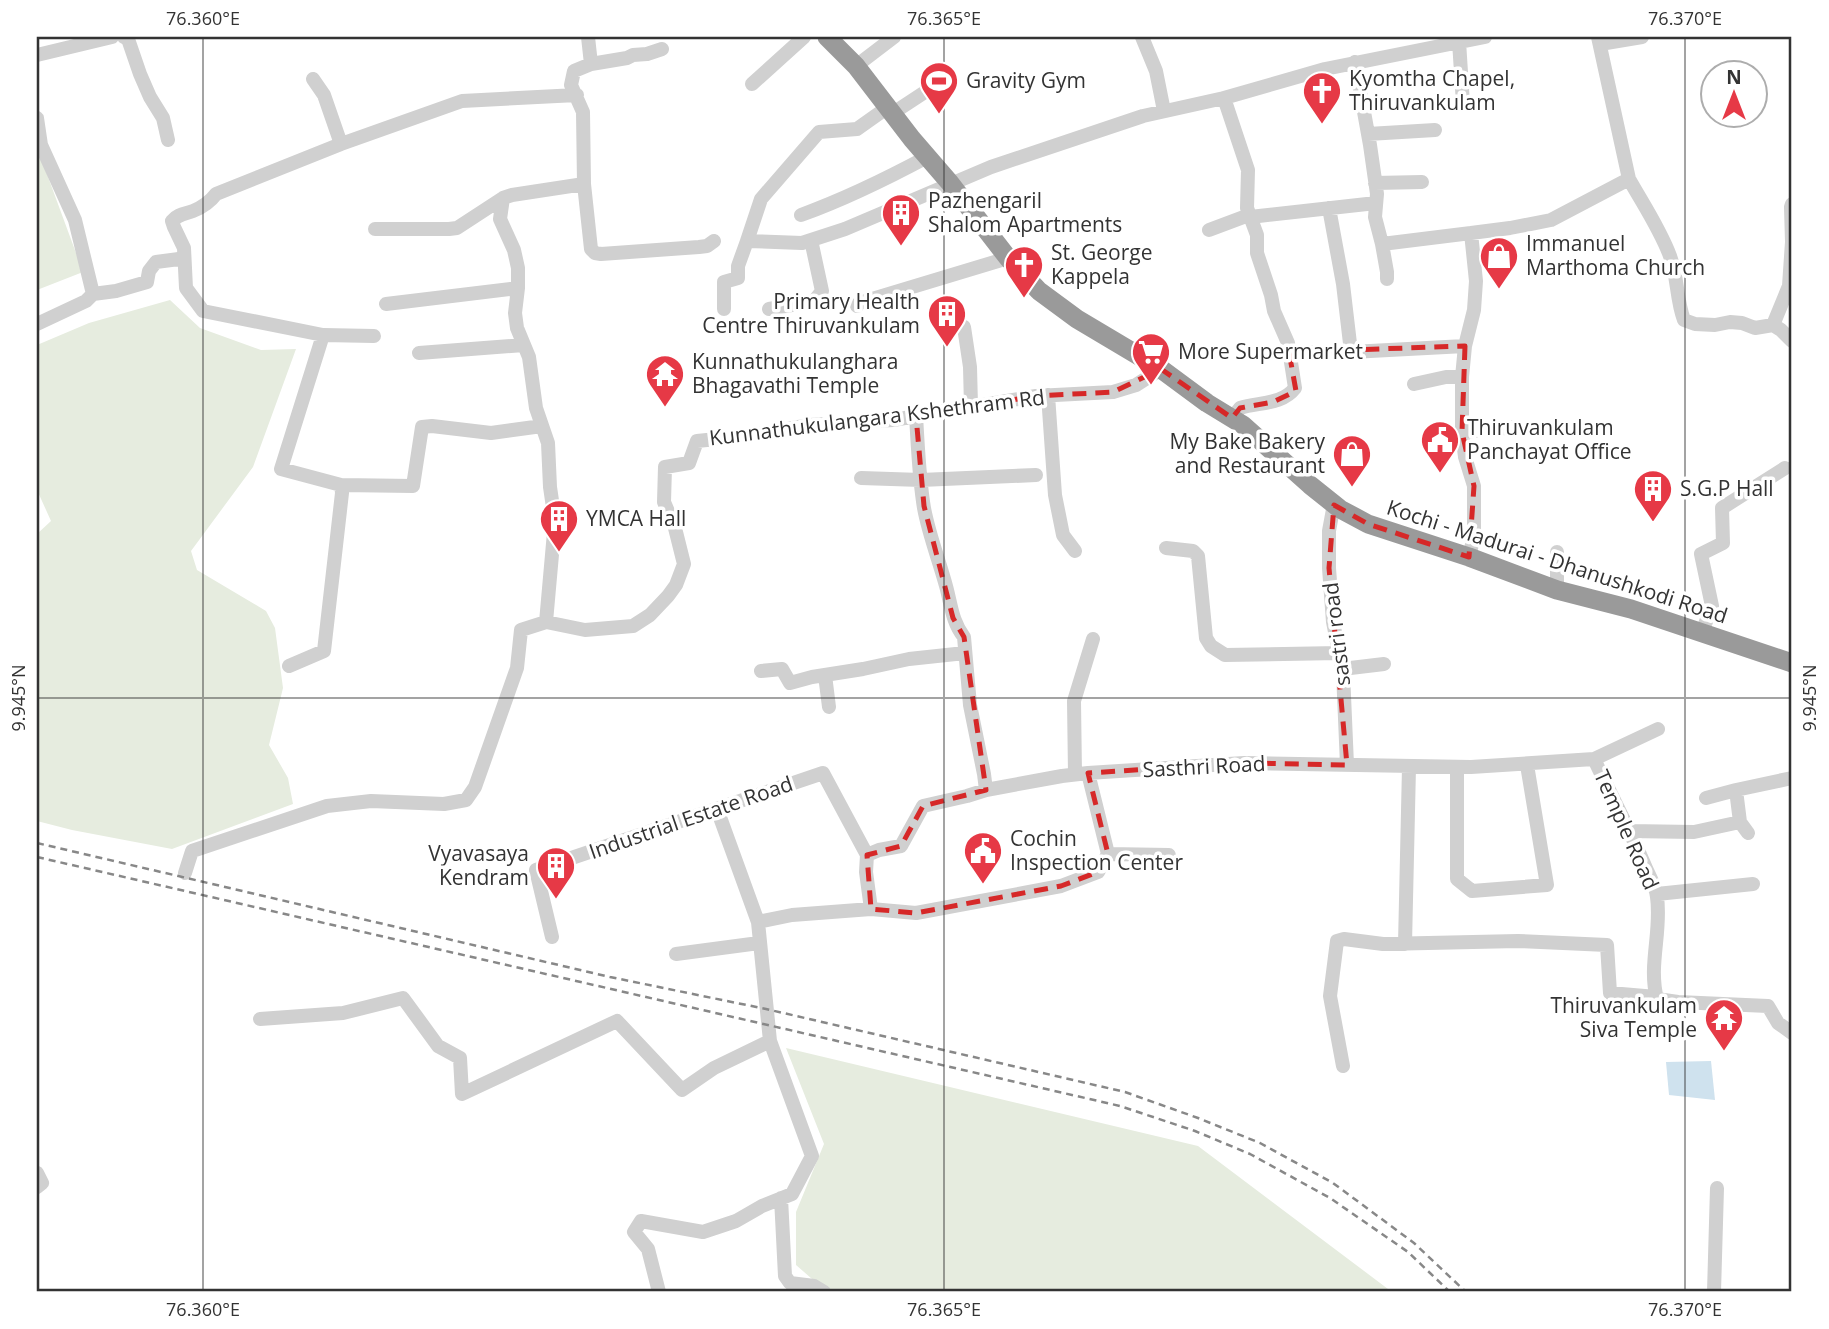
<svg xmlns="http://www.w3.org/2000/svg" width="1829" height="1329" font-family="'Open Sans',sans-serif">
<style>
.green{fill:#e6ecdf}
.water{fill:#cfe2ee}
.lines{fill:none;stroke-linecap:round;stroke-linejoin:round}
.minor{stroke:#d0d0d0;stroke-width:14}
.highway{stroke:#9a9a9a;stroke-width:19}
.rail{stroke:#888;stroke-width:2.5;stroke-dasharray:7 5;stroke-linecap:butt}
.marked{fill:none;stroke:#d62828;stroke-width:5;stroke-dasharray:14 9;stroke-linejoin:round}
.ticks{fill:none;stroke:#333;stroke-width:2;stroke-opacity:0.45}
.labels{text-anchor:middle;stroke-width:7;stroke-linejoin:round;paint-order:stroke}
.poi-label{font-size:21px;fill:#333;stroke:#fff;text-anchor:start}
.street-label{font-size:21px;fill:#333;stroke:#fff}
.neatline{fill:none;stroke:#333;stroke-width:2.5}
.ticks-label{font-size:18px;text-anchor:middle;fill:#333}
</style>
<rect width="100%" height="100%" fill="#fff"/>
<path class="green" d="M37,147L83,272L37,290Z
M170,300L200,328L261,350L296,349L253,467L191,551L197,570L266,611L275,628L283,688L269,745L288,778L293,804L172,849L72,830L37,821V534L51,521L37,490V345L89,323Z
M786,1048L1198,1146L1392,1292H827L796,1265V1212L824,1144Z"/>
<path class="water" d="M1711,1061L1715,1100L1669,1095L1666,1062Z"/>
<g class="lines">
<path class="minor" d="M124,37L128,39L140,74L150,97L163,118L168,140
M588,37L591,64
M1142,37L1156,71L1164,111
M1459,41L1463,104
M1600,44L1642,37
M37,55L112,37
M1355,62L1370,145L1377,194L1375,217L1382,244L1471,233
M856,66L894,37
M313,79L324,95L341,144
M752,84L804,37
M1224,98L1248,170L1247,208L1257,235V253L1271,295L1274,311L1288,343L1295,388C1282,405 1259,402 1240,408L1232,418
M888,107L857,129L819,132L761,199L747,241L802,243L845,229L991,167L1143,116L1224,98L1325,69L1485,37
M893,113L925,92
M37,118L41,145L75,220L93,294
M1368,134L1435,130
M1629,179C1643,204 1660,229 1670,256C1678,277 1676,299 1684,320L1695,324L1715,325L1730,322L1742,323L1755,328L1773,325L1781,330L1792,341
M1375,183L1422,182
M584,184L591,249L595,253L601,254L699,247L707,246L714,241
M503,198L500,219L514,250L518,268V288
M801,215C845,199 886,179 927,157
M1250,217L1376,203
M375,229H449L457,228L503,198L512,195L584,184L583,112L571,85L574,71L591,64L627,58L633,55L647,54L662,49
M1209,230L1249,215
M1382,244L1387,272V279
M857,306L859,303L1008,258
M724,309V282L738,278V266L747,241
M769,309L814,301L822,291L811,240
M37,324L86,301L93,294L116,291L147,282L149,271L156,262L179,259L183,256
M1773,325L1789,286L1792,242L1791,207L1792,204
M964,327L970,367L971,406
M374,336L323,335L203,311L186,288L184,248L174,227L172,221C178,214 185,214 193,211C203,207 210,202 216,194L341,144L462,101L577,95
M1289,352H1351L1343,284L1329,208
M1351,352L1465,346
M419,353L524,345
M1414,384L1446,377H1462
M1048,395L1055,495L1063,535L1075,551
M1462,432L1516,427
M861,478L921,480L1036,475
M341,485L413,486L422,427L432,426L491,433L542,426
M1334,504L1329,531V568L1333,622L1343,672L1347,765
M1166,548L1193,551L1198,556L1206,638L1211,646L1225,655L1339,653
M1557,552V590
M1469,557L1474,536V486L1465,457L1462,432V377L1465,346L1474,310L1476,281L1471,233L1510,228L1551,220L1629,179L1598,37
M546,622L585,630L633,626L650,615L668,596L676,585L684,564L675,528L664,502L665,467L689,463L697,441L746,436L810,425L893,420L1036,396L1113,392L1136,385L1161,369
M1702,632L1712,606L1701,554L1723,543L1722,508L1785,468
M289,666L324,651L342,493L341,485L281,469L323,335
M1342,669L1384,664
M761,671L782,669L790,683L812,677L863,669L909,659L965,653
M825,675L829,707
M1594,759L1658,729
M1457,767V879L1472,891L1547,885L1527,765
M1075,774L1074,701L1093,639
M986,790L1062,776L1088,773L1244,763L1471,767L1594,759C1611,795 1630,830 1645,866C1649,876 1656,886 1657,897C1662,931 1648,965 1657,999L1678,1002L1768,1006L1778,1023L1792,1033
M1706,798L1736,790
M717,809L758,922
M1629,831L1694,832L1740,822
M1748,833L1740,822L1736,790L1792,778
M1108,854L1169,855
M185,873L192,851L327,806L371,801L444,804L466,800L475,787L517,668L521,630L546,622L555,521L550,487L548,443L536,408L529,357L517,328L515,313L518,288L386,304
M1657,894L1753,884
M871,909L866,872L867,855L879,850L901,846L923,806L967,796L986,790L984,774L970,705L964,637C952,622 951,604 946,586C939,560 929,535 924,508C919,478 918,447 916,416
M552,937L536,870L823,773L867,855
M1405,944L1409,767
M676,954L759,943
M260,1019L343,1013L403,998L438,1046L460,1058L462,1094L617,1021L682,1090L714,1068L770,1041
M1343,1066L1330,996L1337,941L1344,939L1383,944L1518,941L1607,945L1610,993L1656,997
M37,1173L42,1183L37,1187
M781,1198L785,1276L790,1283L814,1286L824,1292
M659,1292L648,1249L634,1232L641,1221L703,1232L736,1221L762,1206L792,1194L812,1156L770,1041L758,922L792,915L871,909L916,913L1061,886L1098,872L1108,854L1088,773
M1714,1292L1717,1188"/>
<path class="highway" d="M827,37L856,66L912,139L950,183L1008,258L1039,291L1077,319L1161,369L1207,403L1243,425L1310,485L1340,509L1368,524L1469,557L1557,590L1631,609L1792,663"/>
<path class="rail" d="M37,843L610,977L766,1009L1125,1092L1198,1118L1260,1143L1333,1183L1414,1243L1466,1292
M37,857L1120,1106L1195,1131L1250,1154L1330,1198L1408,1252L1450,1292"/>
</g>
<path class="marked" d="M1465,346L1462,432L1474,486L1469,557L1368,524L1334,505L1329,568L1347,765L1244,763L1088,773L1108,854L1098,872L1061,886L916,913L871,909L867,855L901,846L923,806L986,790L964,637L953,618L924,506L916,416L1036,396L1113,392L1161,369L1232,418L1240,408L1273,402L1296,391L1289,352Z"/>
<path class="ticks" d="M203,37V1292M944,37V1292M1685,37V1292M37,698H1792"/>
<defs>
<g id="stadium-pin" transform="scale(2.0125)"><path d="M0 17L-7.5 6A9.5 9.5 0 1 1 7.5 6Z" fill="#e63946" stroke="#fff"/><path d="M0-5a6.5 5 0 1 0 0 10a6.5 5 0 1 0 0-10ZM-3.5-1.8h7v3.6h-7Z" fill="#fff"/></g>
<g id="church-pin" transform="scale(2.0125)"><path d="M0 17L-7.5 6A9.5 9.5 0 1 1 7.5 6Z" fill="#e63946" stroke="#fff"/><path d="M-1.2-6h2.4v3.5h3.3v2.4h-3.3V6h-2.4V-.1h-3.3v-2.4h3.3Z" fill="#fff"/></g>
<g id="building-pin" transform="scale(2.0125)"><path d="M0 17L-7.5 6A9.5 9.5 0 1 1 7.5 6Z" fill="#e63946" stroke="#fff"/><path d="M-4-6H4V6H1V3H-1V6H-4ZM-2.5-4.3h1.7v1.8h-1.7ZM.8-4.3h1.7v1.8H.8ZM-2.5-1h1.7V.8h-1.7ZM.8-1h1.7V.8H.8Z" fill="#fff"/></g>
<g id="shop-pin" transform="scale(2.0125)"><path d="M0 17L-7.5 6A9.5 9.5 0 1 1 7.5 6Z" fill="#e63946" stroke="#fff"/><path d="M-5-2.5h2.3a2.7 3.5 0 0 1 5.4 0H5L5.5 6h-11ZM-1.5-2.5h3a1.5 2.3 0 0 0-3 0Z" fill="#fff"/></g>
<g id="supermarket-pin" transform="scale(2.0125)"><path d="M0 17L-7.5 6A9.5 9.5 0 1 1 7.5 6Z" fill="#e63946" stroke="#fff"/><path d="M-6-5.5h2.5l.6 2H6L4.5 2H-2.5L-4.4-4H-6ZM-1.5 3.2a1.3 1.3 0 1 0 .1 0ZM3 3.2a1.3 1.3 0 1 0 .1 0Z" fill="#fff"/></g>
<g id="temple-pin" transform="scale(2.0125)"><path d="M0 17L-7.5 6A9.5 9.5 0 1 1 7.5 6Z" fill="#e63946" stroke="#fff"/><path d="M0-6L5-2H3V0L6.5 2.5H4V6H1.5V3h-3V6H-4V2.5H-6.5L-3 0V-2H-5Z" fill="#fff"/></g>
<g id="civic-pin" transform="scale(2.0125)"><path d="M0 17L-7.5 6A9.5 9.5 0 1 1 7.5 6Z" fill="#e63946" stroke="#fff"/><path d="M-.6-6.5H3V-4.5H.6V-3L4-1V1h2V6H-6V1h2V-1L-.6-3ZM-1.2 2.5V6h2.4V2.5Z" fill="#fff"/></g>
</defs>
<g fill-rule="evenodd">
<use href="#stadium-pin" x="939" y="81"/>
<use href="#church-pin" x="1322" y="91"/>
<use href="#building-pin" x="901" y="213"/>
<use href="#shop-pin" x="1499" y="256"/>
<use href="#church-pin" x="1024" y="265"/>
<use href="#building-pin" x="947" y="314"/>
<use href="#supermarket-pin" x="1151" y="352"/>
<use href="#temple-pin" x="665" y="374"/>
<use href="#civic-pin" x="1440" y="440"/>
<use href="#shop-pin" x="1352" y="454"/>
<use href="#building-pin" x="1653" y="489"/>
<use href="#building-pin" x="559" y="519"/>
<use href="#civic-pin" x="983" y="851"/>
<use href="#building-pin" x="556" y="866"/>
<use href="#temple-pin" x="1724" y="1018"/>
</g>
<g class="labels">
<g class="poi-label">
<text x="1349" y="86">Kyomtha Chapel,<tspan x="1349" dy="24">Thiruvankulam</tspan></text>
<text x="966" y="88">Gravity Gym</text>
<text x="928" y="208">Pazhengaril<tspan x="928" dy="24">Shalom Apartments</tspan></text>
<text x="1526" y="251">Immanuel<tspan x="1526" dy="24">Marthoma Church</tspan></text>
<text x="1051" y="260">St. George<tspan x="1051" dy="24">Kappela</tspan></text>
<text x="920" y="309" text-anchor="end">Primary Health<tspan x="920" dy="24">Centre Thiruvankulam</tspan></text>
<text x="1178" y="359">More Supermarket</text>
<text x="692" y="369">Kunnathukulanghara<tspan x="692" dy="24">Bhagavathi Temple</tspan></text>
<text x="1467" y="435">Thiruvankulam<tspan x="1467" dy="24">Panchayat Office</tspan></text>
<text x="1325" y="449" text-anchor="end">My Bake Bakery<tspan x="1325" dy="24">and Restaurant</tspan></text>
<text x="1680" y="496">S.G.P Hall</text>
<text x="586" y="526">YMCA Hall</text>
<text x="1010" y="846">Cochin<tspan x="1010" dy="24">Inspection Center</tspan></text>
<text x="529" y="861" text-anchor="end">Vyavasaya<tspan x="529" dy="24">Kendram</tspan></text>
<text x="1697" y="1013" text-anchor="end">Thiruvankulam<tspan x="1697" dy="24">Siva Temple</tspan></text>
</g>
<g class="street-label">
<text transform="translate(877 418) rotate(-7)" y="7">Kunnathukulangara Kshethram Rd</text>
<text transform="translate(1557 562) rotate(18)" y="7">Kochi - Madurai - Dhanushkodi Road</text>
<text transform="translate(1337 634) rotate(-97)" y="7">sastri road</text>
<text transform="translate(1204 767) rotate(-3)" y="7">Sasthri Road</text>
<text transform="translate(691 818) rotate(-19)" y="7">Industrial Estate Road</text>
<text transform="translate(1626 830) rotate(66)" y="7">Temple Road</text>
</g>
</g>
<rect width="1829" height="1329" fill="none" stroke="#ffffff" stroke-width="77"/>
<g transform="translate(1734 94)"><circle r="33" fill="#ffffff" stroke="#adadad" stroke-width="2"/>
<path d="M0-5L12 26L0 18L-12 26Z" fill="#e63946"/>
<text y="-10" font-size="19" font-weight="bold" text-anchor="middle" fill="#333333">N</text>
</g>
<rect x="38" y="38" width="1752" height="1252" class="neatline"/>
<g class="ticks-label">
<text x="203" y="25">76.360°E</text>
<text x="944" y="25">76.365°E</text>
<text x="1685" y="25">76.370°E</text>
<text transform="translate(19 698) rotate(-90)" y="6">9.945°N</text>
<text transform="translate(1810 698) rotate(-90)" y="6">9.945°N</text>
<text x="203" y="1316">76.360°E</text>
<text x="944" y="1316">76.365°E</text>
<text x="1685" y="1316">76.370°E</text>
</g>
</svg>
